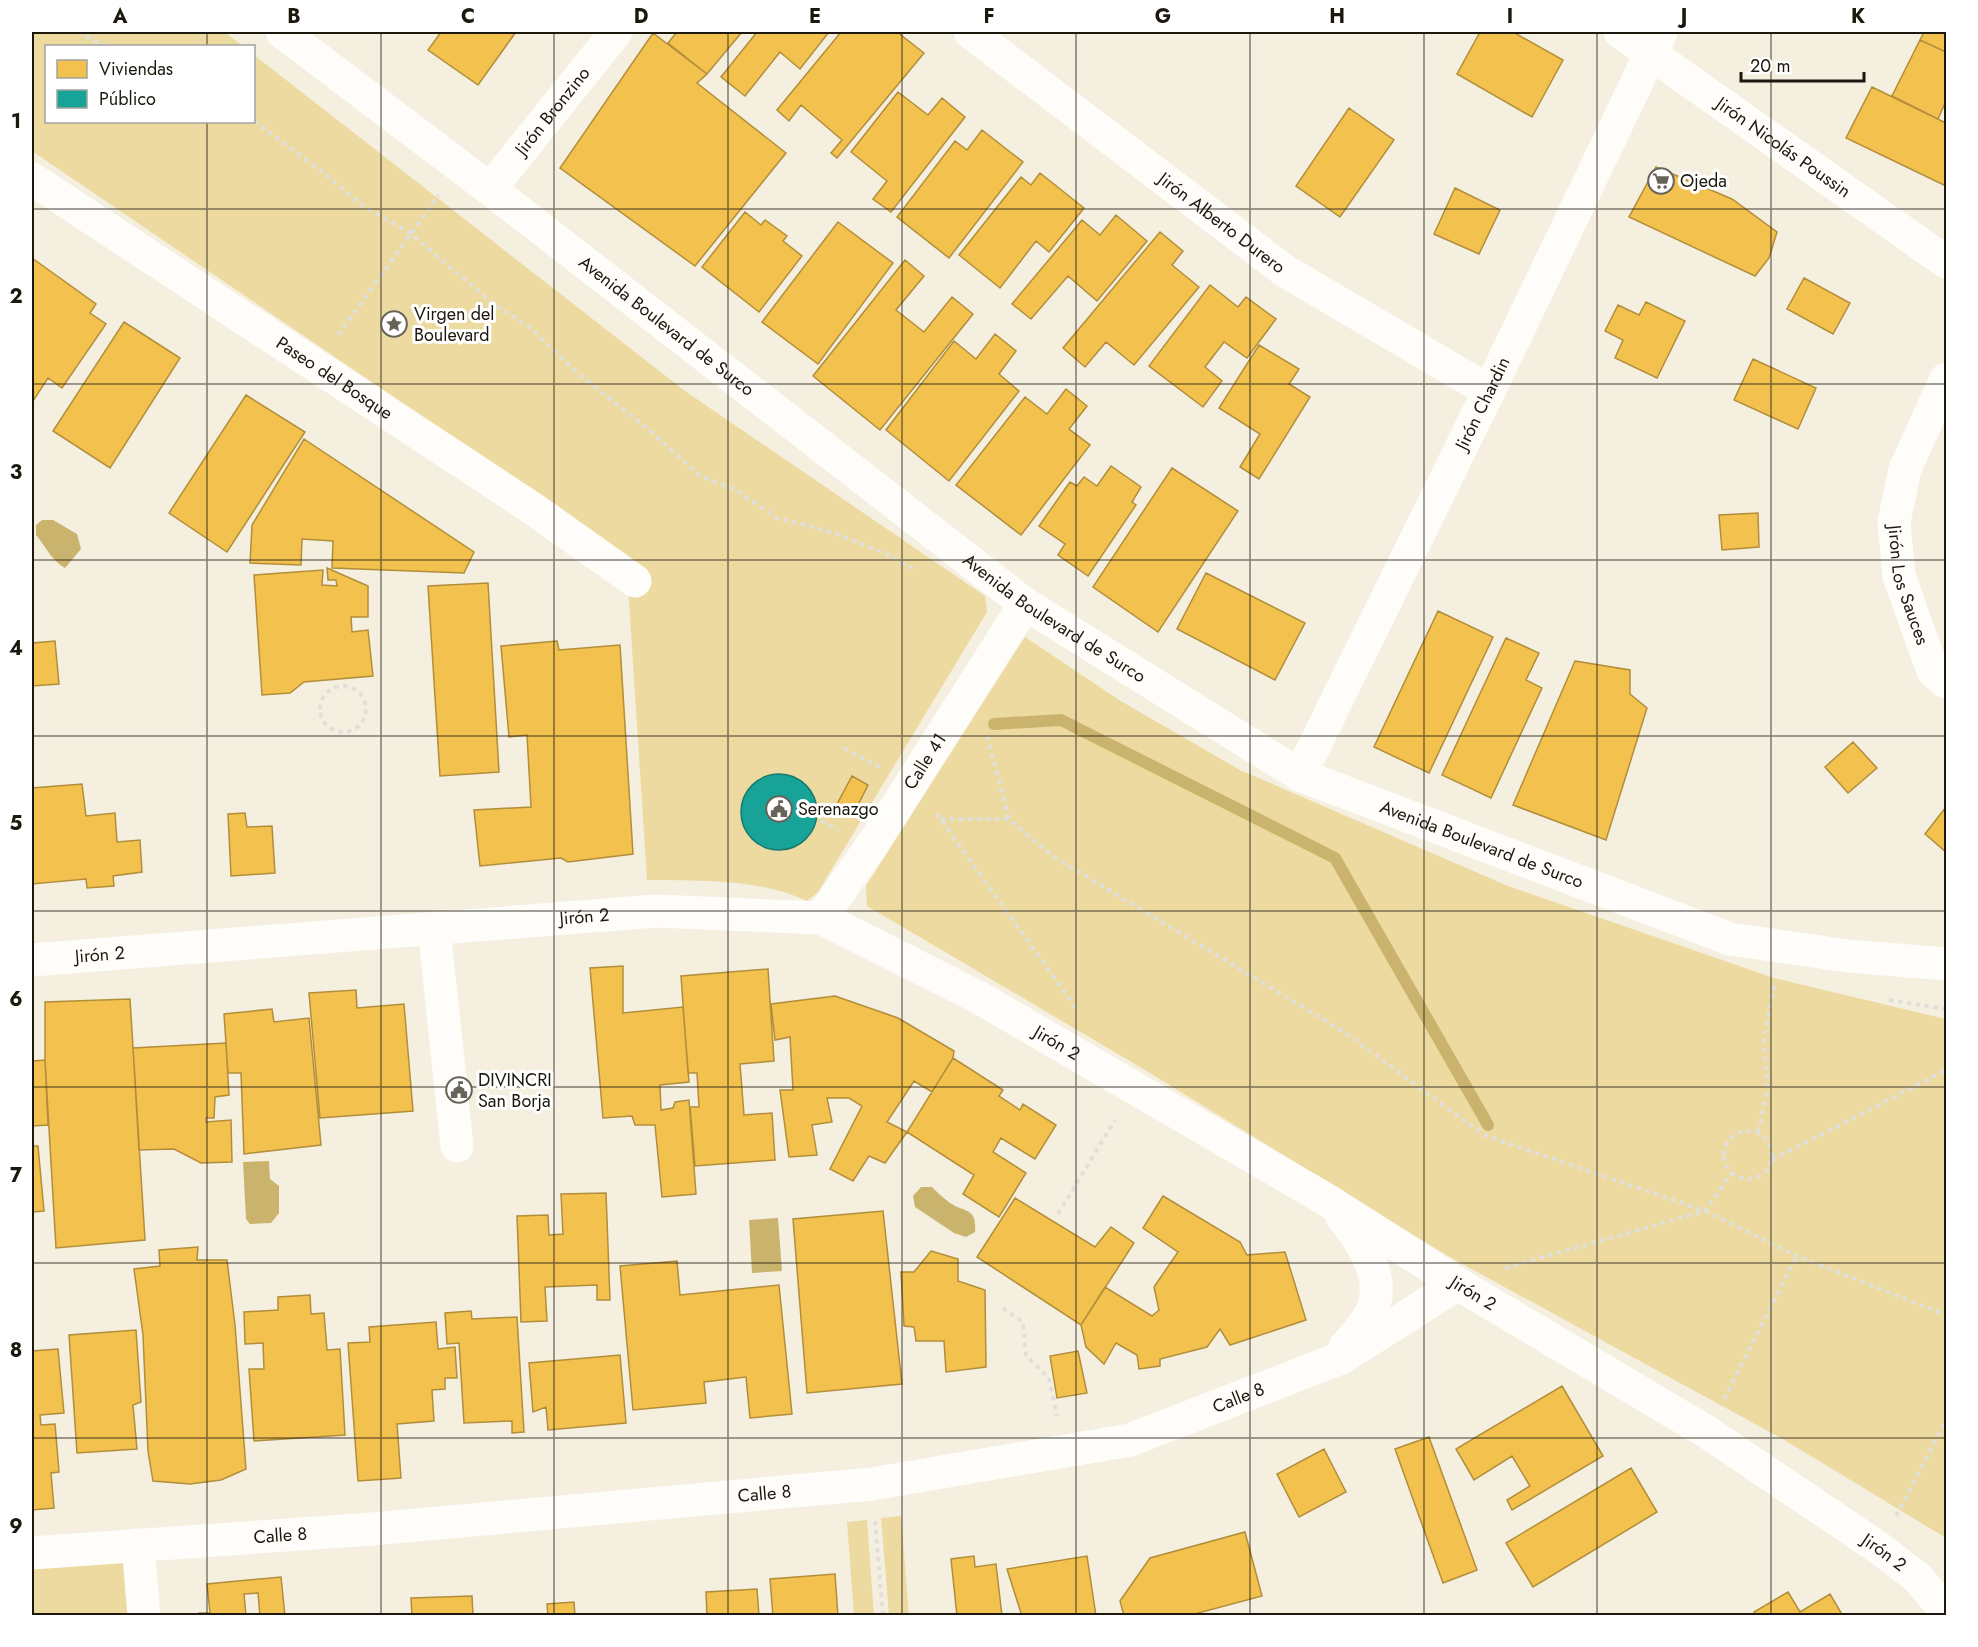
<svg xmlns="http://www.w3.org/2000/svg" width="1978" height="1647" font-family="Jost,sans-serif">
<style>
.green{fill:#eddaa1}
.water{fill:#cab46d}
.homes{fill:#f2c14e;stroke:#b28e3b;stroke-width:1.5}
.public{fill:#17a398;stroke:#18796f;stroke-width:1.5}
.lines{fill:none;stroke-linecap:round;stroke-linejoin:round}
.stream{stroke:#cab46d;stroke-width:12}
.path{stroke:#e1dfda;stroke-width:4;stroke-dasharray:4.5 4.5;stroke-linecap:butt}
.minor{stroke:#fefdfa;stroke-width:33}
.grid{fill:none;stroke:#1c180e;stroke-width:1.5;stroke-opacity:0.55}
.labels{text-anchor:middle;stroke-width:6;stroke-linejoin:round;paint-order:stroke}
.street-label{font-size:18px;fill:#1c180e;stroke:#fff}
.poi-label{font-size:18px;fill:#1c180e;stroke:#fff;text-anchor:start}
.neatline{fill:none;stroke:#1c180e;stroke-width:2}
.grid-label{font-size:20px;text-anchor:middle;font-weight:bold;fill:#1c180e}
</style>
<rect width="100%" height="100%" fill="#f5efe0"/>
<path class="green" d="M32,32H224L243,46H46V122H254V55L685,391L985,596L987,612L818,892L807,901C757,878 701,881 647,880L626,555L32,151Z
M1025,637L1119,700L1240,770L1508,886L1774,978L1946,1019V1538L1786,1441L1448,1256L1140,1067L867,906L866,886Z
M901,1516L909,1615H889L881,1518Z
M867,1520L874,1615H854L847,1522Z
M124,1560L130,1615L32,1616V1567Z"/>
<path class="water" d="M42,520H53L77,534L81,549L65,568C52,561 46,547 36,535V525Z
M269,1161L270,1179L279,1186V1213L271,1223L250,1224L246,1219L243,1162Z
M921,1187H932C937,1192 943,1198 950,1203C965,1213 977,1207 975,1232L966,1237L954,1233L915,1207L913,1196Z
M778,1218L782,1271L752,1273L749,1220Z"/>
<path class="homes" d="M441,32H516L478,85L428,50Z
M677,32H742L707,74L668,43Z
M757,32H829L800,69L780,52L745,96L721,77Z
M841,32H897L924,53L837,158L831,153L842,140L801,105L789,121L777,110Z
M1480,32H1513L1563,60L1532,117L1457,74Z
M1924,32H1946V52L1920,40Z
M653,33L707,74L697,83L786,153L695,266L560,168Z
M1920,40L1946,52V101L1938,119L1892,96Z
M1872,87L1946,123V186L1846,138Z
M898,92L928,115L942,98L965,117L891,212L873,199L887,181L851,152Z
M1349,108L1394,140L1340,217L1296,186Z
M982,130L1023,162L949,258L897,217L955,141L967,150Z
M1656,167L1732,199L1777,232L1769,258L1755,276L1629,217Z
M1040,173L1084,208L1049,252L1036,241L1000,288L959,255L1021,177L1031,185Z
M1455,188L1500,210L1479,254L1434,234Z
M745,212L761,225L765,220L787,236L783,241L802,256L759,312L702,267Z
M1116,215L1147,241L1097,301L1068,276L1031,319L1012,304L1082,220L1100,235Z
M838,222L893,263L818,364L762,322Z
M1160,232L1183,251L1172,265L1199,287L1134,365L1106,342L1085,367L1063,348Z
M32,258L96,304L90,313L106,324L62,388L48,378L33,401Z
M905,260L924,276L896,310L924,332L952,297L973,314L880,430L813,376Z
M1804,278L1850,303L1833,334L1787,309Z
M1210,285L1238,307L1246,297L1276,319L1247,358L1224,342L1205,367L1222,381L1203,407L1149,366Z
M1646,302L1685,321L1657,378L1615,358L1623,340L1605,331L1618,305L1639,315Z
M124,322L180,358L110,468L53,431Z
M995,334L1016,351L999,374L1019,391L949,481L886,430L954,341L976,359Z
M1259,345L1299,369L1289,384L1310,397L1259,479L1240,467L1260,434L1219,408Z
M1753,359L1816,388L1798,429L1734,400Z
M1066,389L1087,406L1069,429L1090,445L1021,535L956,485L1025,397L1047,414Z
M246,395L305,432L227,552L169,513Z
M304,439L474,552L464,573L332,568L333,541L302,539L301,565L250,563L252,525Z
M1111,466L1141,487L1132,502L1136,505L1088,576L1058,555L1065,544L1039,526L1070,482L1077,486L1084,477L1097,486Z
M1172,468L1238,511L1158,632L1093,587Z
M1758,513L1759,547L1722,550L1719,515Z
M327,568L368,586V617H351L352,632L368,630L373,676L304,682L290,693L262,695L254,575L323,570L322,585L337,586L336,580H328Z
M1206,573L1305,623L1275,680L1177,629Z
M488,583L499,772L440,776L428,586Z
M1438,611L1493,637L1429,773L1374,747Z
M1506,638L1539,653L1526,680L1542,688L1491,798L1442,775Z
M55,641L59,684L32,686V643Z
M557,641L559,650L620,645L633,854L568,862L561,858L480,866L474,810L531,807L527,735L509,737L501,646Z
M1575,661L1630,670V694L1647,708L1606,840L1513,805Z
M1853,742L1877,768L1848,793L1825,767Z
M852,776L868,785L853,815L836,806Z
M82,784L86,816L115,813L117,842L140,840L142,872L113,876L114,886L87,888L86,879L32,884V788Z
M1946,807V852L1925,834Z
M245,813L247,827L272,826L275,873L231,876L228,814Z
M623,966V1013L683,1007L689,1082L660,1085L661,1110L673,1108L675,1102L689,1100L696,1194L662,1197L655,1125H635L632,1116L603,1118L590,968Z
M768,969L774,1061L740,1064L744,1115L772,1113L775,1160L695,1166L690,1107H699L697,1073H688L681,976Z
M356,990L357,1008L404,1004L413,1111L320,1118L309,993Z
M835,996L898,1018L954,1051L953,1058L932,1092L914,1081L887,1122L907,1132L885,1163L869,1156L853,1181L830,1169L862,1106L849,1098H827L832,1122L812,1125L817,1155L789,1157L780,1090H793L790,1037L775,1040L771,1004Z
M130,999L145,1240L56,1248L45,1060V1002Z
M272,1009L274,1022L309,1018L321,1145L244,1154L241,1073H228L224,1014Z
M226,1043L229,1095L215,1097L214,1118H206V1122L231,1120L232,1162L201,1163L174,1149L139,1150L133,1048Z
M953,1058L1003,1090L999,1096L1020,1110L1023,1104L1056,1125L1035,1159L1001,1138L993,1152L1026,1173L999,1217L963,1194L974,1175L907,1132Z
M45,1060L48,1125L32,1126V1061Z
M32,1146H38L44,1211L32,1212Z
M606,1193L610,1300H597V1285L545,1287L547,1321L521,1322L517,1216L548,1215L549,1235L563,1234L561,1194Z
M1163,1196L1240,1242L1247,1255L1285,1252L1306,1320L1230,1345L1220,1329L1207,1347L1160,1359V1366L1139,1369L1137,1355L1116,1343L1104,1364L1086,1347L1081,1325L1105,1287L1152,1316L1159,1310L1154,1287L1178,1252L1143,1228Z
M1015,1198L1095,1247L1111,1227L1134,1243L1081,1325L977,1257Z
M883,1211L902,1384L807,1393L793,1219Z
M198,1247L197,1260H227L235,1325L246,1469L221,1480L190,1484L153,1481L148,1451L143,1335L134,1269L160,1266L159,1250Z
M931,1251L958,1259V1281L985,1290L986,1367L946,1372L944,1341H916L914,1327L904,1326L901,1272H914Z
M677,1261L680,1295L779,1285L792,1414L750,1418L746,1377L704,1382L706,1403L633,1410L620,1266Z
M310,1295L311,1314L324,1313L327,1350L340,1349L345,1435L254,1441L249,1369H264L263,1343L245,1344L244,1312L278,1310V1297Z
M471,1311L472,1319L517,1317L524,1432L512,1433V1421L464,1423L459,1343L447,1344L445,1313Z
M436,1322L438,1349L455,1347L457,1378H445V1389L432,1390L434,1421L397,1424L401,1478L358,1481L348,1343L370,1342L369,1327Z
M136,1330L141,1402L133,1405L137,1449L77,1453L69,1335Z
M58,1349L64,1413L40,1415L41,1425L55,1424L59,1472L51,1473L54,1508L32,1510V1351Z
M1078,1351L1087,1393L1057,1398L1050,1356Z
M620,1355L626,1423L548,1430L546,1407L533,1412L529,1363Z
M1562,1386L1603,1456L1512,1510L1507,1500L1530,1486L1512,1456L1474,1480L1456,1449Z
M1429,1437L1477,1570L1443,1583L1395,1449Z
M1324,1449L1346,1492L1299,1517L1277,1474Z
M1631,1468L1657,1512L1533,1587L1506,1543Z
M1245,1532L1262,1596L1187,1616H1124L1120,1601L1150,1558Z
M974,1556L975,1567L996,1564L1002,1616H957L951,1559Z
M1087,1556L1096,1616H1022L1007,1569Z
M835,1574L838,1616H773L770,1579Z
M281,1577L285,1616H260L258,1593L244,1594L246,1616H199V1613H210L207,1584Z
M757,1589L759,1616H707L706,1592Z
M1788,1592L1800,1612L1830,1594L1843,1616H1756L1754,1612Z
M472,1596L473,1616H412L411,1598Z
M574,1602L575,1616H548L547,1604Z"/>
<path class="public" d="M741 812a38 38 0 1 1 76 0a38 38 0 1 1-76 0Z"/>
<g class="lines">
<path class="stream" d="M994,724L1061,720L1335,858L1488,1125"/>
<path class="path" d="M78,32L105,46
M254,121L324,173L362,205L410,233L495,305L532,329L575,371L649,430L700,476L736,490L777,518L831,532L882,552L914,569
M338,335L439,195
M320 709a23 23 0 1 1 46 0a23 23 0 1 1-46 0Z
M987,736L1009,819L1051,855L1344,1032L1484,1135L1705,1211L1797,1256L1946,1315
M844,748L879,767
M937,814L1076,1008
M941,819H1009
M821,821L839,830
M1889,1000L1946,1009
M1724 1155a24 24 0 1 1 48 0a24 24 0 1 1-48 0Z
M1758,1132L1767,1090L1764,1038L1775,982
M1772,1160L1946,1070
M1058,1214L1115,1120
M1505,1268L1705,1211L1732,1173
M1003,1308L1023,1322L1026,1355L1049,1379L1057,1416
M1724,1399L1797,1256
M1896,1516L1946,1421
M875,1521L883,1616"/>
<g class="minor">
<path id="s1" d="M282,32L490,189L1025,604L1300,775L1730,939L1848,956L1946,964"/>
<path id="s2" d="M970,32L1285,271L1489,391"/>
<path id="s3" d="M1620,32L1946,262"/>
<path id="s4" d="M32,179L532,508L635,581"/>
<path id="s5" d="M490,189L616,32"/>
<path id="s6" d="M1946,379L1905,469L1894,522L1899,576L1933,671L1946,682"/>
<path id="s7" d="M1300,775L1489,391L1661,32"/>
<path id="s8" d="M821,918L872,845L1025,604"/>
<path d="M434,928L457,1146"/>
<path id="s9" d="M32,960L656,911L821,918L978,997L1327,1200L1458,1284L1707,1432L1879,1548L1918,1578L1946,1612"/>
<path d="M1342,1217C1364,1244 1390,1283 1368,1318C1362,1328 1353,1338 1345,1347"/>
<path d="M138,1545L144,1616"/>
<path id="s10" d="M32,1553L372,1529L872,1484L1130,1440L1341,1358L1458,1284"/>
</g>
</g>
<path class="grid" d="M207,32V46M381,32V1616M554,32V1616M728,32V1616M902,32V1616M1076,32V1616M1250,32V1616M1424,32V1616M1597,32V1616M1771,32V1616M207,122V1616M32,209H1946M32,384H1946M32,560H1946M32,736H1946M32,911H1946M32,1087H1946M32,1263H1946M32,1438H1946"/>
<defs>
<g id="supermarket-ring" transform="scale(1.35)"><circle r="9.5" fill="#fff" stroke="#686358" stroke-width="1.5"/><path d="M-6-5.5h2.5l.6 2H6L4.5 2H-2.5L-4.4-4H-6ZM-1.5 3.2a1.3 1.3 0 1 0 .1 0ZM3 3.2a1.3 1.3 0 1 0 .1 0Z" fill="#686358"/></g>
<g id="sight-ring" transform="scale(1.35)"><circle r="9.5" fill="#fff" stroke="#686358" stroke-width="1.5"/><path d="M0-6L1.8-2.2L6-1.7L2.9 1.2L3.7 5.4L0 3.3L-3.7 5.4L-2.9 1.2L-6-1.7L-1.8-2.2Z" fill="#686358"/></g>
<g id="civic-ring" transform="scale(1.35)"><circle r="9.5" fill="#fff" stroke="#686358" stroke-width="1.5"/><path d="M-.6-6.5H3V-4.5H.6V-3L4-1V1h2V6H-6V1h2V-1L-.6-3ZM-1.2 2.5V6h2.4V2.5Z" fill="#686358"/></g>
</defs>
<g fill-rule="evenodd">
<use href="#supermarket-ring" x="1661" y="181"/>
<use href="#sight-ring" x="394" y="324"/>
<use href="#civic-ring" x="779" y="809"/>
<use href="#civic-ring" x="459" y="1090"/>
</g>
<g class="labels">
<g class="street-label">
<text dy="6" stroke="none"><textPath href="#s5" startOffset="100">Jirón Bronzino</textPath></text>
<text dy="6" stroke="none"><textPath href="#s3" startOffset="200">Jirón Nicolás Poussin</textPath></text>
<text dy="6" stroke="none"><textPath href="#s2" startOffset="316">Jirón Alberto Durero</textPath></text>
<text dy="6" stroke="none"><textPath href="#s1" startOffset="484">Avenida Boulevard de Surco</textPath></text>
<text dy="6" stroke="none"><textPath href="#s4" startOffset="362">Paseo del Bosque</textPath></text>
<text dy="6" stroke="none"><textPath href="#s7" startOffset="414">Jirón Chardin</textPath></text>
<text dy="6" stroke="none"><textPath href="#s6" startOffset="218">Jirón Los Sauces</textPath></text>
<text dy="6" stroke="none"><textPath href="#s1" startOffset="970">Avenida Boulevard de Surco</textPath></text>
<text dy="6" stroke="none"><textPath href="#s8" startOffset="188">Calle 41</textPath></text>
<text dy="6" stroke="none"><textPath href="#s1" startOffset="1456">Avenida Boulevard de Surco</textPath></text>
<text dy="6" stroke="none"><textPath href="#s9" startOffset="554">Jirón 2</textPath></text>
<text dy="6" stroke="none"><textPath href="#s9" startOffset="68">Jirón 2</textPath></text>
<text dy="6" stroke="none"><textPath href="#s9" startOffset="1058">Jirón 2</textPath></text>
<text dy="6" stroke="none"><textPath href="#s9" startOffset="1544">Jirón 2</textPath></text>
<text dy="6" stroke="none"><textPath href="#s10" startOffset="1221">Calle 8</textPath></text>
<text dy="6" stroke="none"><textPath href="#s10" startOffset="735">Calle 8</textPath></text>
<text dy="6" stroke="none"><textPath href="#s10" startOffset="249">Calle 8</textPath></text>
<text dy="6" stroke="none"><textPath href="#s9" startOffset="2030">Jirón 2</textPath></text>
</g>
<g class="poi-label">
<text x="1680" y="187">Ojeda</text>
<text x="414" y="320">Virgen del<tspan x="414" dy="21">Boulevard</tspan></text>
<text x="798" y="815">Serenazgo</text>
<text x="478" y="1086">DIVINCRI<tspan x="478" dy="21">San Borja</tspan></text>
</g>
</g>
<rect width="1978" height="1647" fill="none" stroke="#ffffff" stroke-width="66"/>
<rect x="45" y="45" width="210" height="78" fill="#ffffff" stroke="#a4a39f" stroke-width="1.5"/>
<rect x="57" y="60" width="30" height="18" fill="#f2c14e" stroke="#a4a39f" stroke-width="1.5"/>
<text x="99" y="75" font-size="18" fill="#1c180e">Viviendas</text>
<rect x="57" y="90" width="30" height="18" fill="#17a398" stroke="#a4a39f" stroke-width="1.5"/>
<text x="99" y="105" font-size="18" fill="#1c180e">Público</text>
<path d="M1741 72v9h123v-9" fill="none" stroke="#1c180e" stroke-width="3"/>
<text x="1750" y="72" font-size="18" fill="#1c180e" stroke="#ffffff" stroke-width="4.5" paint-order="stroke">20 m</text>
<rect x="33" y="33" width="1912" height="1581" class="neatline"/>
<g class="grid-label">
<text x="120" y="23">A</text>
<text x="294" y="23">B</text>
<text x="468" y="23">C</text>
<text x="641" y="23">D</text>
<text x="815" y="23">E</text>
<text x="989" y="23">F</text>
<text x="1163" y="23">G</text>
<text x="1337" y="23">H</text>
<text x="1510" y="23">I</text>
<text x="1684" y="23">J</text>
<text x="1858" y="23">K</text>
<text x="16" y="128">1</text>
<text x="16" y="303">2</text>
<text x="16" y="479">3</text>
<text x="16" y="655">4</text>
<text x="16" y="830">5</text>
<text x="16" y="1006">6</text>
<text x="16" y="1182">7</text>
<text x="16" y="1357">8</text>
<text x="16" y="1533">9</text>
</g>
</svg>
